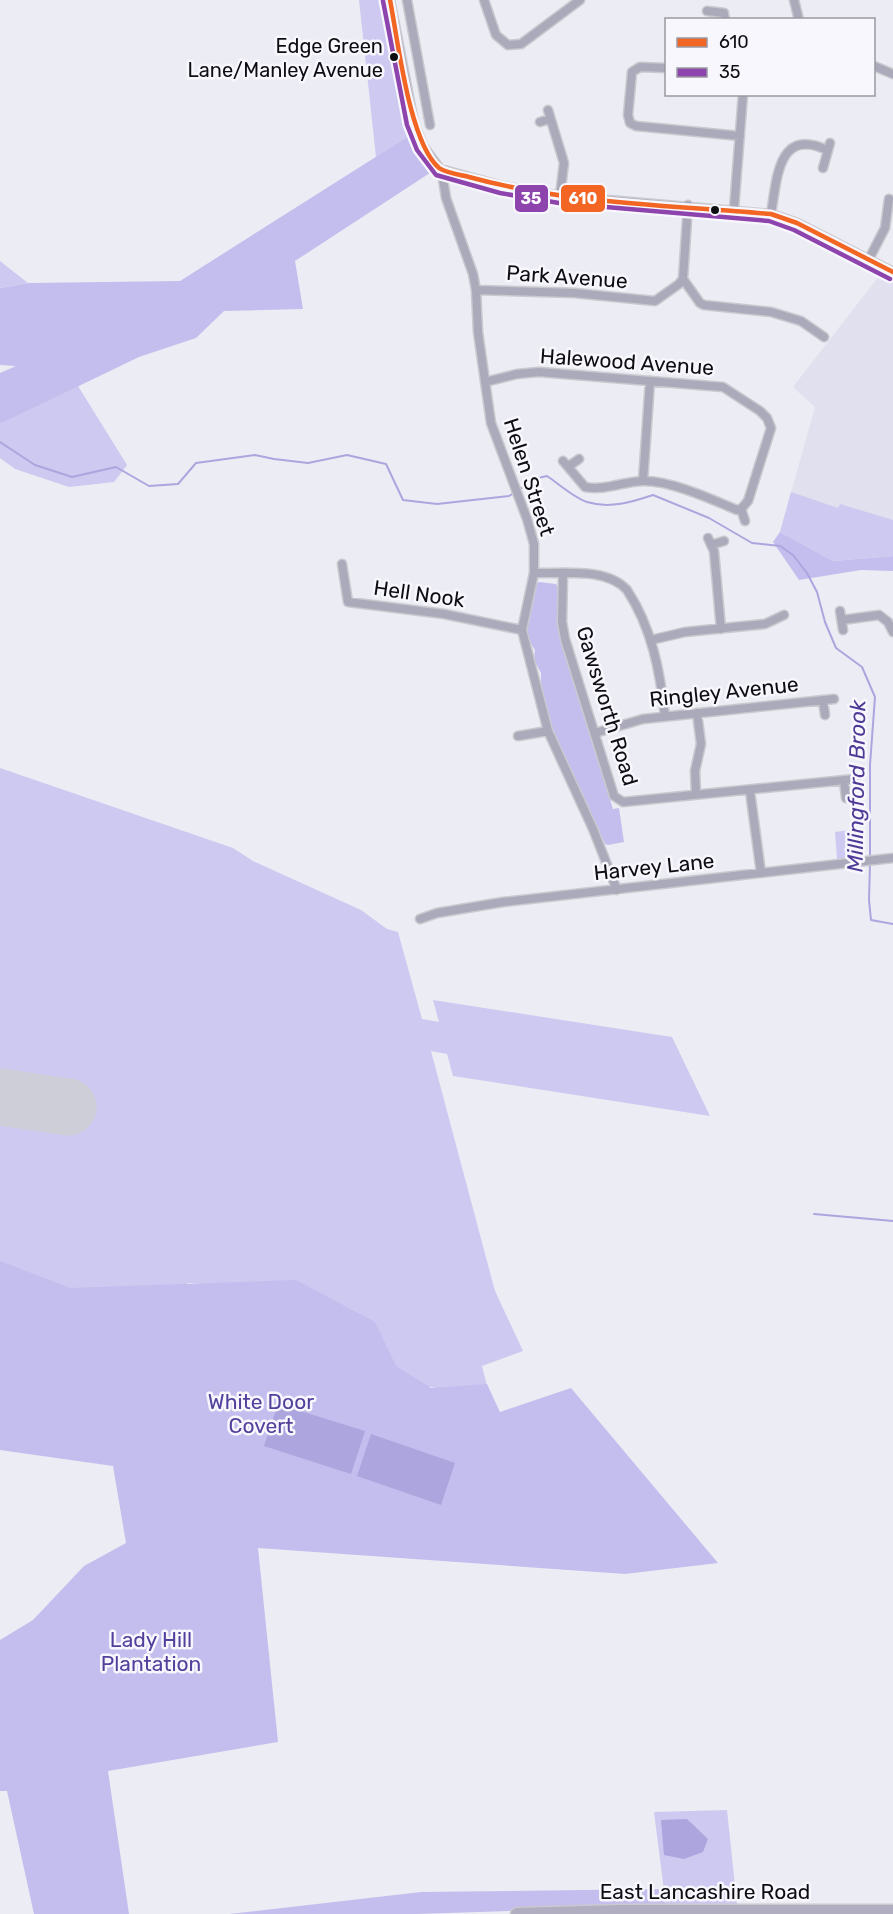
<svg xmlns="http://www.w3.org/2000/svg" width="893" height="1914" font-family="Rubik,sans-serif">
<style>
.built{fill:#e0e0ee}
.green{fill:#cdc9f1}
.forest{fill:#c3beed}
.water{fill:#ada5de}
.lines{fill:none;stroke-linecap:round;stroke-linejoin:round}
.stream{stroke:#ada5de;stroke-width:2}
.runway{stroke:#ceced8;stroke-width:57}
.minor-casing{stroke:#c9c9cf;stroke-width:11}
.highway-casing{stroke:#c9c9cf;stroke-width:15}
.minor{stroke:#abaabb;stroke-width:8}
.highway{stroke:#b1aec1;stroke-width:12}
.bus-1-casing{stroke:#f7f7fd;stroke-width:9}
.bus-2-casing{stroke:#f7f7fd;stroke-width:9}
.bus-1{stroke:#f26522;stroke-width:4.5}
.bus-2{stroke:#8e44ad;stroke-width:4.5}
.bus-dot{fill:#0d0d12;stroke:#f7f7fd;stroke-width:2}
.labels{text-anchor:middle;stroke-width:5;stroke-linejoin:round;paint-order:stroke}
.bus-label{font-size:20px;fill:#0d0d12;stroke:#f7f7fd;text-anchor:end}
.street-label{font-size:21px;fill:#0d0d12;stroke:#f7f7fd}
.park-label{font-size:21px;fill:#53409c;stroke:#f7f7fd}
.water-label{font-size:22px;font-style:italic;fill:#4f3a96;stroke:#f7f7fd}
.line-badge{stroke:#f7f7fd;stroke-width:2}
.badge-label{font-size:16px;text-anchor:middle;font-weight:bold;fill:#fff}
</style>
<rect width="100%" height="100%" fill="#ececf4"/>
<path class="built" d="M880,275L893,282V556L780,532L815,407L793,387Z"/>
<path class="green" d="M359,0H384L412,134L376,157Z
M0,261L28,283L0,288Z
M78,386L127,465L114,482L69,487L15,469L0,458V424Z
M791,492L838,508L840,504L893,520V556L833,561L780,532Z
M0,768L233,848L253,861L361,910L387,929L398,932L422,1019L439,1022L433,1000L672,1037L710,1116L453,1076L447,1054L431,1051L495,1291L523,1351L482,1366L488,1390H448L413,1384L220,1285L189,1283L140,1300L0,1290Z
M857,829V857L837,859L835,832Z
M727,1810L737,1905L666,1906L654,1812Z"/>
<path class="forest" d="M412,134L433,171L295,261L303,309L224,311L196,338L139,357L0,424V373L16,366L0,365V288L29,283L180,281Z
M780,532L833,561L893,556V571L861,570L799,580L773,542Z
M539,582L556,584L558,588V626L561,642L613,809L619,808L624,842L608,845L605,844L587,805L579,797L578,786L570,776L555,736L550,729L541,690V673L534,660L535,650C519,629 530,607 536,584Z
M0,1261L70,1288L296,1280L375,1322L396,1366L431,1388L487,1384L500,1412L571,1388L718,1563L625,1574L258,1548L278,1742L108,1771L129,1914H34L7,1791H0V1640L33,1620L84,1566L126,1543L113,1466L0,1450Z
M663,1889L666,1906L416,1914H229L421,1892Z"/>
<path class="water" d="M278,1404L365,1431L351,1474L264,1446Z
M371,1434L455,1463L441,1505L357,1476Z
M687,1819L708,1839L703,1852L684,1859L664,1855L661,1820Z"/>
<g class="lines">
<path class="stream" d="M0,442L35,465L72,477L116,467L149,486L178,484L196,463L255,455L274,459L308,463L347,455L386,464L403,500L437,504L509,496L538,478L547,476C559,484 574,498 587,502C610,509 632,502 653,495L709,518L752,543L780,546L793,555L807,573L817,592L825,622L836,648L862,667L875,697L870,765V858
M870,864L869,900L871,920L893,924
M814,1214L893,1221"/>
<path class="runway" d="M0,1097L68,1107"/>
<g class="minor-casing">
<path id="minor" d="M390,0L414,123L423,146L440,169L502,186L560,196L771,214L797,223L893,272
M407,0L430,125
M484,0L496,35L508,45L521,44L580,0
M794,0L799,20
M707,11L724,13L725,20
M874,66L893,74
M666,68L640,67L632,72L628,115L630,123L636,126L740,136
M548,110L564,163L560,196
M540,122L550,119
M823,168L830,143
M446,171L443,179L446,198L473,274L476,290L478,332L491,423L527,519L534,544V573L522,630L548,731L593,829L617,890
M688,205L683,279L700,303L704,305L771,312L801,321L824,337
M734,209L743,94
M771,214C777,178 778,127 827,150
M869,259L885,228L889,199
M476,290L574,293L655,301L679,284L683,279
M485,382L517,374L539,372L723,387L760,411L767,418L771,428L748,501L741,509
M563,461L585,487C606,491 624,481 644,481C672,481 711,499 737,510L741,509L745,521
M569,466L579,459
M643,481L650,381
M708,538L714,551L721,629
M711,545L724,541
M342,564L348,602L444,614L522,630
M534,573C563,574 606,567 627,590C652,628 660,671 665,716
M563,574L562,622L565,639L614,796L623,802L855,779
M840,611L843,630
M842,620L879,615L888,622L893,632
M651,640L685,632L765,624L784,615
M823,700L825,715
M595,733L643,719L834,699
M518,736L548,731
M844,780L846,798
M750,791L761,873
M696,794L695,771L701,744L697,713
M420,919L437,913L503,902L893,858"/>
</g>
<g class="highway-casing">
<path id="highway" d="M517,1914L621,1911H893"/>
</g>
<use href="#minor" class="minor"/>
<use href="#highway" class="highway"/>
<g class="bus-1-casing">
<path id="bus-1" d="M390,0C398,40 409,142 439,168C446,173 461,175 469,177C567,204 671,205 771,214L797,223L893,272"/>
</g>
<g class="bus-2-casing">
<path id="bus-2" d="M383,1L407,125L417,150L436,175L500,193L559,203L769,221L794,230L890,279"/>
</g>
<use href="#bus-1" class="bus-1"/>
<use href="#bus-2" class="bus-2"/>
</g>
<g class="bus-dot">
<circle cx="394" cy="57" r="5"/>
<circle cx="715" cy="210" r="5"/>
</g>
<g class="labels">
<g class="bus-label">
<text x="383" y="53">Edge Green<tspan x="383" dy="24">Lane/Manley Avenue</tspan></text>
</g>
<g class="street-label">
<text transform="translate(567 277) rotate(4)" y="7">Park Avenue</text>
<text transform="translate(627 362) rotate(4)" y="7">Halewood Avenue</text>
<text transform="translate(529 477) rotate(72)" y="7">Helen Street</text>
<text transform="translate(419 594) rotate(8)" y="7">Hell Nook</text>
<text transform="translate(724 692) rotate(-6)" y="7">Ringley Avenue</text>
<text transform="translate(607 706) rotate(73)" y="7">Gawsworth Road</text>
<text transform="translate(654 867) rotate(-6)" y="7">Harvey Lane</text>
<text x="705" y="1899">East Lancashire Road</text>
</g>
<g class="park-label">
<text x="261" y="1409">White Door<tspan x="261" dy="24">Covert</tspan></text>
<text x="151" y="1647">Lady Hill<tspan x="151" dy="24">Plantation</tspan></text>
</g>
<g class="water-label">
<text transform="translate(856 786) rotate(-89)" y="8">Millingford Brook</text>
</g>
</g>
<g class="line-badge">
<rect x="514" y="184" width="35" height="29" rx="6" fill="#8e44ad"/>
<rect x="560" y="184" width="46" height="29" rx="6" fill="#f26522"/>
</g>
<g class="badge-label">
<text x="531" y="204">35</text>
<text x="583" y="204">610</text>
</g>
<rect x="665" y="18" width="210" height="78" fill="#f7f7fd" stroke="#99999f" stroke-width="1.5"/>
<rect x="677" y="38" width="30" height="9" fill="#f26522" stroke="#99999f" stroke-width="1.5"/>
<text x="719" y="48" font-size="18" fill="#0d0d12">610</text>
<rect x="677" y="68" width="30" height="9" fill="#8e44ad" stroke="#99999f" stroke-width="1.5"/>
<text x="719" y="78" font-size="18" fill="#0d0d12">35</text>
</svg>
